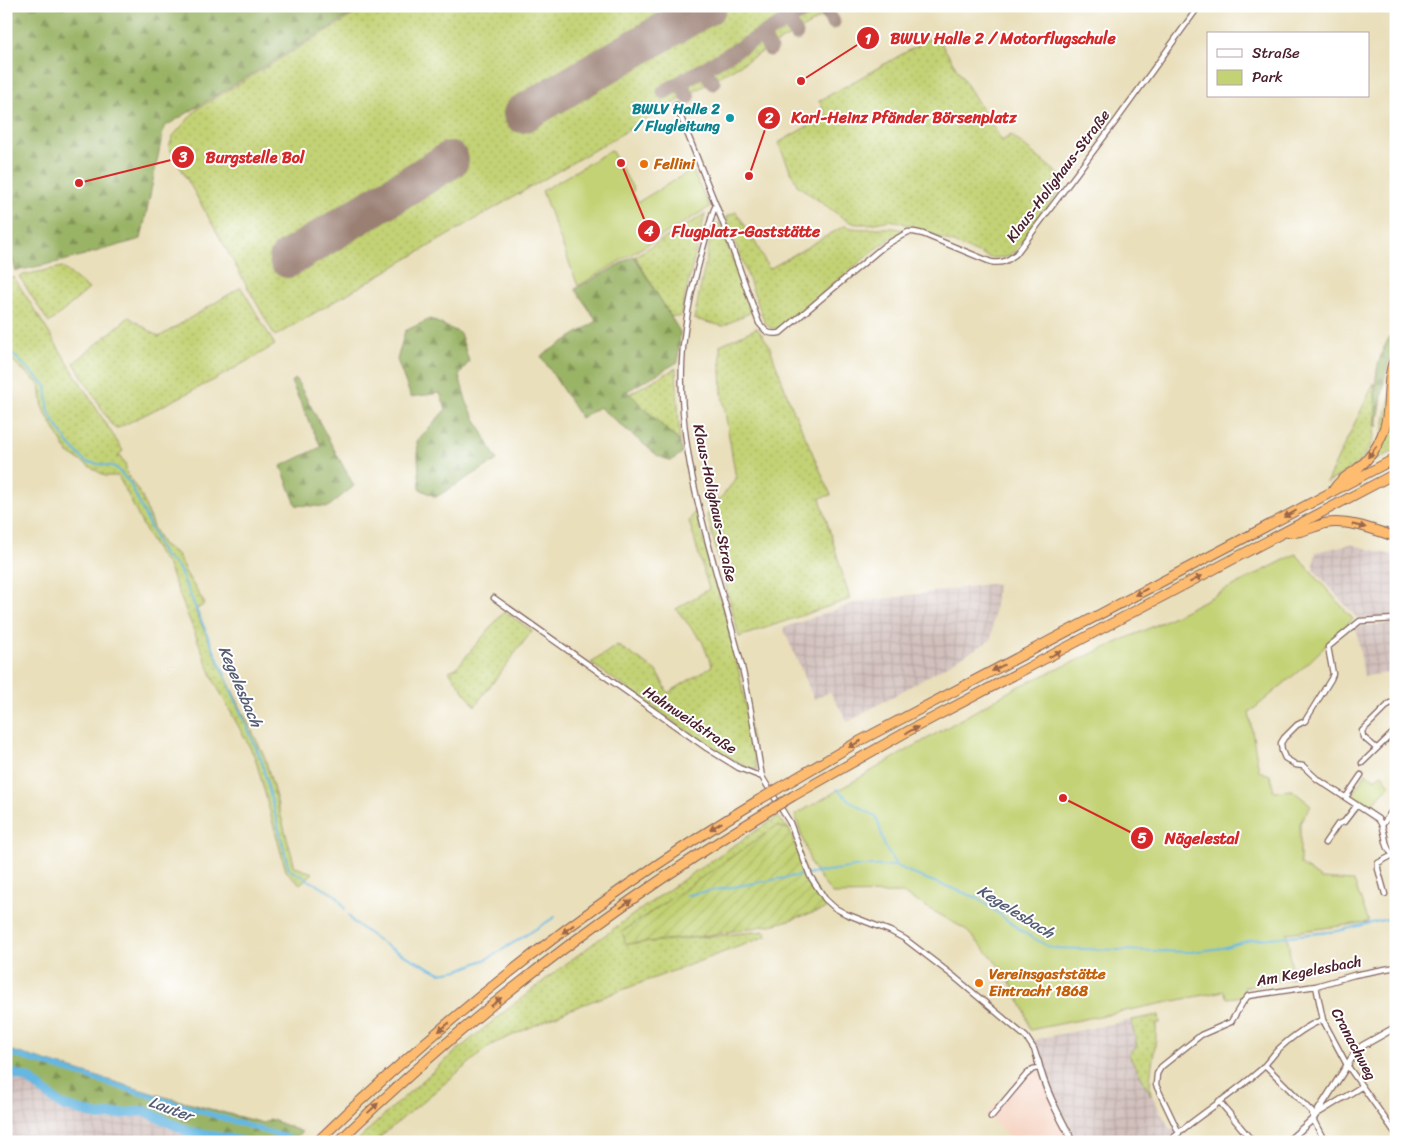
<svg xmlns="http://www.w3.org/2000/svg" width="1402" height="1148" font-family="Sriracha,sans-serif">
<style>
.built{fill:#f5d3c1}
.industrial{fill:url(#industrial-grid)}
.grass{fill:url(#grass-dots);stroke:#867850}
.forest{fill:url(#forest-firs);stroke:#726a48}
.park{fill:#c3d274;stroke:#867850}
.garden{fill:url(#garden-furrows);stroke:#867850}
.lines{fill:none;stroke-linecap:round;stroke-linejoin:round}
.stream{stroke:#66b7e1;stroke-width:2}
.canal{stroke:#66b7e1;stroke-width:5.5}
.river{stroke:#66b7e1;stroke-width:10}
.taxiway{stroke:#9a7f73;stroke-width:15}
.runway{stroke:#9a7f73;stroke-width:38}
.minor-casing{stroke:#82625d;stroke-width:7}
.tertiary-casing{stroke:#82625d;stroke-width:8}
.motorway-casing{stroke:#82625d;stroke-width:11}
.minor{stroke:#fff;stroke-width:4.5}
.tertiary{stroke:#fff;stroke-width:5.5}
.motorway{stroke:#fdbc6f;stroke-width:9}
.motorway-bridge-casing{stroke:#82625d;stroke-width:11;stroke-linecap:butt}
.motorway-bridge{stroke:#fdbc6f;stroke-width:9}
.oneway{fill:#9b664a}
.culture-dot{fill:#0f9aa8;stroke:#fff;stroke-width:2}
.food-dot{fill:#e8710a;stroke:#fff;stroke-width:2}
.labels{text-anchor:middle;stroke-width:4;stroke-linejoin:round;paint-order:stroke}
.culture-label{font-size:15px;font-weight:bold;fill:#0d838f;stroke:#fff;text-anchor:end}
.food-label{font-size:15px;font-weight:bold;fill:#c56008;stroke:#fff;text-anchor:start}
.street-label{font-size:15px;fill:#4a1f2b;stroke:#fff}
.water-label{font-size:16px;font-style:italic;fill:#555c74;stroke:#fff}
.leader{fill:none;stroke:#d62828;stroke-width:2}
.callout-dot{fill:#d62828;stroke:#fff;stroke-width:2}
.mark-label{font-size:15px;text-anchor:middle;font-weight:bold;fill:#fff}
.callout-label{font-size:16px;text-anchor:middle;font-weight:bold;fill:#d62828;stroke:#fff;stroke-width:4;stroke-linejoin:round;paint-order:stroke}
</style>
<defs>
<pattern id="industrial-grid" width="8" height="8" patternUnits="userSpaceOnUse" patternTransform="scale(1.25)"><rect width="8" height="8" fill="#d1c0bc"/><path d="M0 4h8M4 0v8" fill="none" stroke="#b5a5a2"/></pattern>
<pattern id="grass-dots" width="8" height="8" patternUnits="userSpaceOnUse" patternTransform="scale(1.25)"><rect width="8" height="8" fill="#c3d274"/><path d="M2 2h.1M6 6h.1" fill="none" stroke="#a9b465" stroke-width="1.8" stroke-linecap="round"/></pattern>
<pattern id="forest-firs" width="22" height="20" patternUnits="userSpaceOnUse" patternTransform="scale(1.25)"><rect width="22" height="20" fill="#9ab466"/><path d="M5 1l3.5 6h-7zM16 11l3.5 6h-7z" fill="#809254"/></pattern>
<pattern id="garden-furrows" width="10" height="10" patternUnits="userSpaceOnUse" patternTransform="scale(1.25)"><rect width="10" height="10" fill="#c3d274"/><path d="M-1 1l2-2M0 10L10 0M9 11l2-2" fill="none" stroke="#a9b465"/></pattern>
</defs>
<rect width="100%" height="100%" fill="#fff"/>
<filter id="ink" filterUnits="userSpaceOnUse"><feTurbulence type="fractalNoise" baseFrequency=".02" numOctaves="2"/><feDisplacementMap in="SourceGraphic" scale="10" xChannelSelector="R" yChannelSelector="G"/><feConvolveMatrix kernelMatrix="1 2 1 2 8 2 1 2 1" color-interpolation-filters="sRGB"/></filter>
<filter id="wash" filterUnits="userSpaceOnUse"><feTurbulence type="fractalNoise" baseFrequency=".0096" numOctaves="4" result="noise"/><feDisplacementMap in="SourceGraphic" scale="20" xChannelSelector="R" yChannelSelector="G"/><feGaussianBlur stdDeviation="1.12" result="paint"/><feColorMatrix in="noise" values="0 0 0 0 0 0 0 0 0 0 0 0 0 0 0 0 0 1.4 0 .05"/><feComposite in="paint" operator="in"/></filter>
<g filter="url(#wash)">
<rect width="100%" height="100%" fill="#e9dfbb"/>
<path class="built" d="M1039,1059L1075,1142H1015L986,1115Z"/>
<path class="industrial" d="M1350,544L1396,556V617L1358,619L1313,569L1316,552Z
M989,584L997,585L991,640L848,722L830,692L814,699L783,628L855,603Z
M1396,624V672L1364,676L1356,627L1359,626Z
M1131,1020L1137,1047L1129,1053L1170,1129L1174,1127L1177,1132L1166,1142H1075L1047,1089L1034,1041L1041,1038Z
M6,1073L27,1081L60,1108L99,1118L144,1113L191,1135L229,1142H6Z"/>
<path class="grass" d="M368,6H841L275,336L169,147L173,136L197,109Z
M936,35L1002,141L1011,135L1067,181L1015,251L1007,257L991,258L900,222L890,220L870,224H856L846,220L797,185L778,143L827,115L819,101Z
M736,212L752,236L769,269L844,226C864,233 884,224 904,230L873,251L780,329L770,328L765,323L726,217Z
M705,214L680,317L670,316L635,256Z
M720,223L751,312L723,326L694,319L713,226Z
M62,267L89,289L49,323L19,276Z
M14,277L123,451L116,458L119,456L125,462L127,474L142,497L153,527L162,544L177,554L186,573L205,604L195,610L222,669L265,758L295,867L313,873L300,884L286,871L255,757L214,681L168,566C146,540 135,505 118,476H105L68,453L43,409L40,385L6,355V280Z
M241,287L275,345L216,379L118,428L113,427L74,363L129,317L159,337Z
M757,328L769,345L789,400L831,495L820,498L850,599L739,637L707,515L736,479L722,393L720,345Z
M1396,364V409L1394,426H1396V450L1370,463H1369L1380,448Z
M676,368L680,442L629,394Z
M1374,383C1376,416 1382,444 1353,467C1345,474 1335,478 1326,483Z
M695,511L726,617L740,676L757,770L741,765L688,732L591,663L617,645L657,671L668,693L712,666L702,641L676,609L709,589L689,521Z
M506,612L532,631L475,706L449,671L456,668L503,613Z
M777,817L789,829L777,827L622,932L627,944L765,931L767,936L571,1009L491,1045L380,1137L386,1142H356C484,1018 628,914 777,817Z
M1159,1015L1160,1023H1156C1158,1048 1147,1071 1151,1095L1128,1053L1137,1046L1131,1020Z"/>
<path class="forest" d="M6,6H365L164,127L141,239L63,261L16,271L6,240Z
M634,256L680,332L678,362L627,391L680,443L682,453L671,461L658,456L599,407L581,418L541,356L597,321L575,289Z
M430,319L460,333L469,361L459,376L467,403L497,460L436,497L420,489L417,441L446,409L440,393L411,397L397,360L405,331Z
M1396,328V347L1390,357L1386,372L1377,427C1375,389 1371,360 1396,328Z
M296,379L354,486L328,507L296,505L281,466L321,447L291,382Z
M6,1049L161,1096L263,1123L270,1119L302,1132L292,1142H229L191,1135L144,1113L99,1118L60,1108L27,1081L6,1073Z"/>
<path class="park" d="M611,150L634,190L632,192L638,202L692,170L710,207L578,286L542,191Z
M1296,554L1353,619L1306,665L1249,713L1259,771L1270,775L1274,791L1292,790L1311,805L1300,823V864L1321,879L1354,881L1369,922L1287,933L1293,978L1244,987V996L1227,998L1224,991L1030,1030L1025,1011L1006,974L986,951L965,929L902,893L832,894L812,867L795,815L1015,688L1154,626Z
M1366,773L1374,779L1382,774L1390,785L1370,807L1351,796Z"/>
<path class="garden" d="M777,826L789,829L807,876L824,902L826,909L776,924L697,937L626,944L622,932Z"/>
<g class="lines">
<path class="stream" d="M6,348L46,386L49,413L68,443L86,462L111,466
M112,466L115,467L130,483L163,555L178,567L261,759L289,869L337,896L345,909
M837,789L849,800L877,818L885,847L896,865
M687,895L807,874L861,866H897L918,876L978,898L1023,932L1051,948L1191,952L1222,948L1251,940L1338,931L1396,917
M349,916L354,923L388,947L440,973L459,970L489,958L555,917"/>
<path class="canal" d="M6,1052L298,1141"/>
<path class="river" d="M6,1071L29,1079L61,1105L99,1116L145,1111L190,1132L246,1142"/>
<path class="taxiway" d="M823,6L833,22
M788,20L796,34
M762,35L770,49
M704,69L713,83
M680,83L688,97
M664,92L812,6"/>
<path class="runway" d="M522,114L708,6
M288,259L450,160"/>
</g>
</g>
<g filter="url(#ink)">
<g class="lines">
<g class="minor-casing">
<path id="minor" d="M676,105L723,223L759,323C766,332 768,335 780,333L884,246L908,232H914L923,234L991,262C1002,264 1007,261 1016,254L1116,121L1199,6
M716,205L713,212C699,262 684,311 682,363C678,457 711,551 735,640C748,685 754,731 762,777
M494,598L705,747L739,768L762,777L790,823L810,876L825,899L835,908L846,914L890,931L905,939L952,975L1026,1037L1034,1049L1038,1061
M1396,619L1360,621L1328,647L1333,674L1331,679L1305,721L1297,725L1284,738L1281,743L1282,751L1285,758L1296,765L1303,766L1317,779L1378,819C1388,830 1382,845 1393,855H1396
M1376,748L1363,737L1362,731L1390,703L1396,704
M1362,763L1396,730
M1346,797L1361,775
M1383,824L1396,805
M1325,843L1338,824L1344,822L1357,805
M1385,894L1378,869V863L1393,855
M1316,986L1323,1020L1347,1065L1396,1134
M1266,1066L1312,1112L1313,1119L1325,1142
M1219,1101L1253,1142
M1317,1114L1361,1087
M991,1117L1026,1075L1033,1069L1039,1068
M1182,1130C1207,1110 1234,1093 1258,1072C1264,1068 1266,1063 1271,1058C1280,1045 1308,1024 1323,1020
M1168,1142L1179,1133L1156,1085L1157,1074L1161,1067L1201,1035L1231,1022L1243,1002L1248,996L1316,986L1354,975L1396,967"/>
</g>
<g class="tertiary-casing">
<path id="tertiary" d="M1038,1061C1045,1091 1059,1115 1073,1142
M1287,1142L1313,1119L1355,1053L1362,1046L1396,1027"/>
</g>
<g class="motorway-casing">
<path id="motorway" d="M1334,489C1342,477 1347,477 1357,469C1368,460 1377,448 1382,435C1393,410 1384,381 1396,356
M1286,532C1300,535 1313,526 1327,523C1351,520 1374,530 1396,537
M786,784L854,744L1396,458
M793,796L910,730L1396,473
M317,1142C450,1012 598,897 757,801
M338,1142C467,1017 611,906 765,813"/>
</g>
<use href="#minor" class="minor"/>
<use href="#tertiary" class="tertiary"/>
<use href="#motorway" class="motorway"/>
<g class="motorway-bridge-casing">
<path id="motorway-bridge" d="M757,801L786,784
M765,813L793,796"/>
</g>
<use href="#motorway-bridge" class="motorway-bridge"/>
</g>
<defs><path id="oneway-solid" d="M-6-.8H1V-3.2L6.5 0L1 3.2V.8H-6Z" transform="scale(1.25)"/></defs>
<g class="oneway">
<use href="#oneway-solid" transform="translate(1372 452) rotate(127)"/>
<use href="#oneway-solid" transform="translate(1290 514) rotate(152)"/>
<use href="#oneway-solid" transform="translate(1359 526) rotate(13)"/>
<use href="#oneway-solid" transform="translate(1196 579) rotate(-28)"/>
<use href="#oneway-solid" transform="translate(1141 592) rotate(152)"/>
<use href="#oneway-solid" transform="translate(1055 654) rotate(-28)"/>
<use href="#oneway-solid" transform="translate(998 668) rotate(152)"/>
<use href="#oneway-solid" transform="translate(912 730) rotate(-28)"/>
<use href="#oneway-solid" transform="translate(855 744) rotate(151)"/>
<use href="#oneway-solid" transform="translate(716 826) rotate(149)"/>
<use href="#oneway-solid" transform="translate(626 904) rotate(-35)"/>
<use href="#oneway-solid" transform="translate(568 929) rotate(144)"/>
<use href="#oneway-solid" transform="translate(496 1002) rotate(-39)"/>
<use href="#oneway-solid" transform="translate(444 1027) rotate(140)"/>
<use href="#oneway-solid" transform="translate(373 1108) rotate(-43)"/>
</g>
</g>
<circle class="culture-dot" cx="730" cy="118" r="5"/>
<g class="food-dot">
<circle cx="644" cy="164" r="5"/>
<circle cx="979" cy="983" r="5"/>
</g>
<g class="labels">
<g class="culture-label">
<text x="720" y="114">BWLV Halle 2<tspan x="720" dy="17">/ Flugleitung</tspan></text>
</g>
<g class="food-label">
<text x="654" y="169">Fellini</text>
<text x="989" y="979">Vereinsgaststätte<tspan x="989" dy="17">Eintracht 1868</tspan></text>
</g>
<g class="street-label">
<text transform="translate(1058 176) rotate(-53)" y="5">Klaus-Holighaus-Straße</text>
<text transform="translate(715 503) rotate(78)" y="5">Klaus-Holighaus-Straße</text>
<text transform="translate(690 720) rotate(34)" y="5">Hahnweidstraße</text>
<text transform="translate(1309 971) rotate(-11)" y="5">Am Kegelesbach</text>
<text transform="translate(1354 1044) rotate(62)" y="5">Cranachweg</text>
</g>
<g class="water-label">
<text transform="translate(241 686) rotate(67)" y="6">Kegelesbach</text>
<text transform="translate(1016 911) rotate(32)" y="6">Kegelesbach</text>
<text transform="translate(171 1108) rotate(20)" y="6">Lauter</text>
</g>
</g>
<path class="leader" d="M801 81L868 38M749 176L769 118M79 183L183 157M621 163L649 231M1063 798L1142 838"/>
<g class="callout-dot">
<circle cx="801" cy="81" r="5"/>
<circle cx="749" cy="176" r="5"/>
<circle cx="79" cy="183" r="5"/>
<circle cx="621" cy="163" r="5"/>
<circle cx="1063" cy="798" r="5"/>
<circle cx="868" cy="38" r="12"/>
<circle cx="769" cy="118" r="12"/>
<circle cx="183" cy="157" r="12"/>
<circle cx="649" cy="231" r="12"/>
<circle cx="1142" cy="838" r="12"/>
</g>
<g class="mark-label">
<text x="868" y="44">1</text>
<text x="769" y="123">2</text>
<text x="183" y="162">3</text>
<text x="649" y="236">4</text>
<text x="1142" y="843">5</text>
</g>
<g class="callout-label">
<text x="1003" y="44">BWLV Halle 2 / Motorflugschule</text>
<text x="904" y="123">Karl-Heinz Pfänder Börsenplatz</text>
<text x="255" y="163">Burgstelle Bol</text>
<text x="746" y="237">Flugplatz-Gaststätte</text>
<text x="1202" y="844">Nägelestal</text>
</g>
<rect width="1402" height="1148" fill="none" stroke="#fff" stroke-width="25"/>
<rect x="1207" y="32" width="162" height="65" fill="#ffffff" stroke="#b7a5aa"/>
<rect x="1217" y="49" width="25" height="8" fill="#ffffff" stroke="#b7a5aa"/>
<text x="1252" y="58" font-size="15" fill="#4a1f2b">Straße</text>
<rect x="1217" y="70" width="25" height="15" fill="#c3d274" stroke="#b7a5aa"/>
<text x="1252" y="82" font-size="15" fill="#4a1f2b">Park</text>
</svg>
